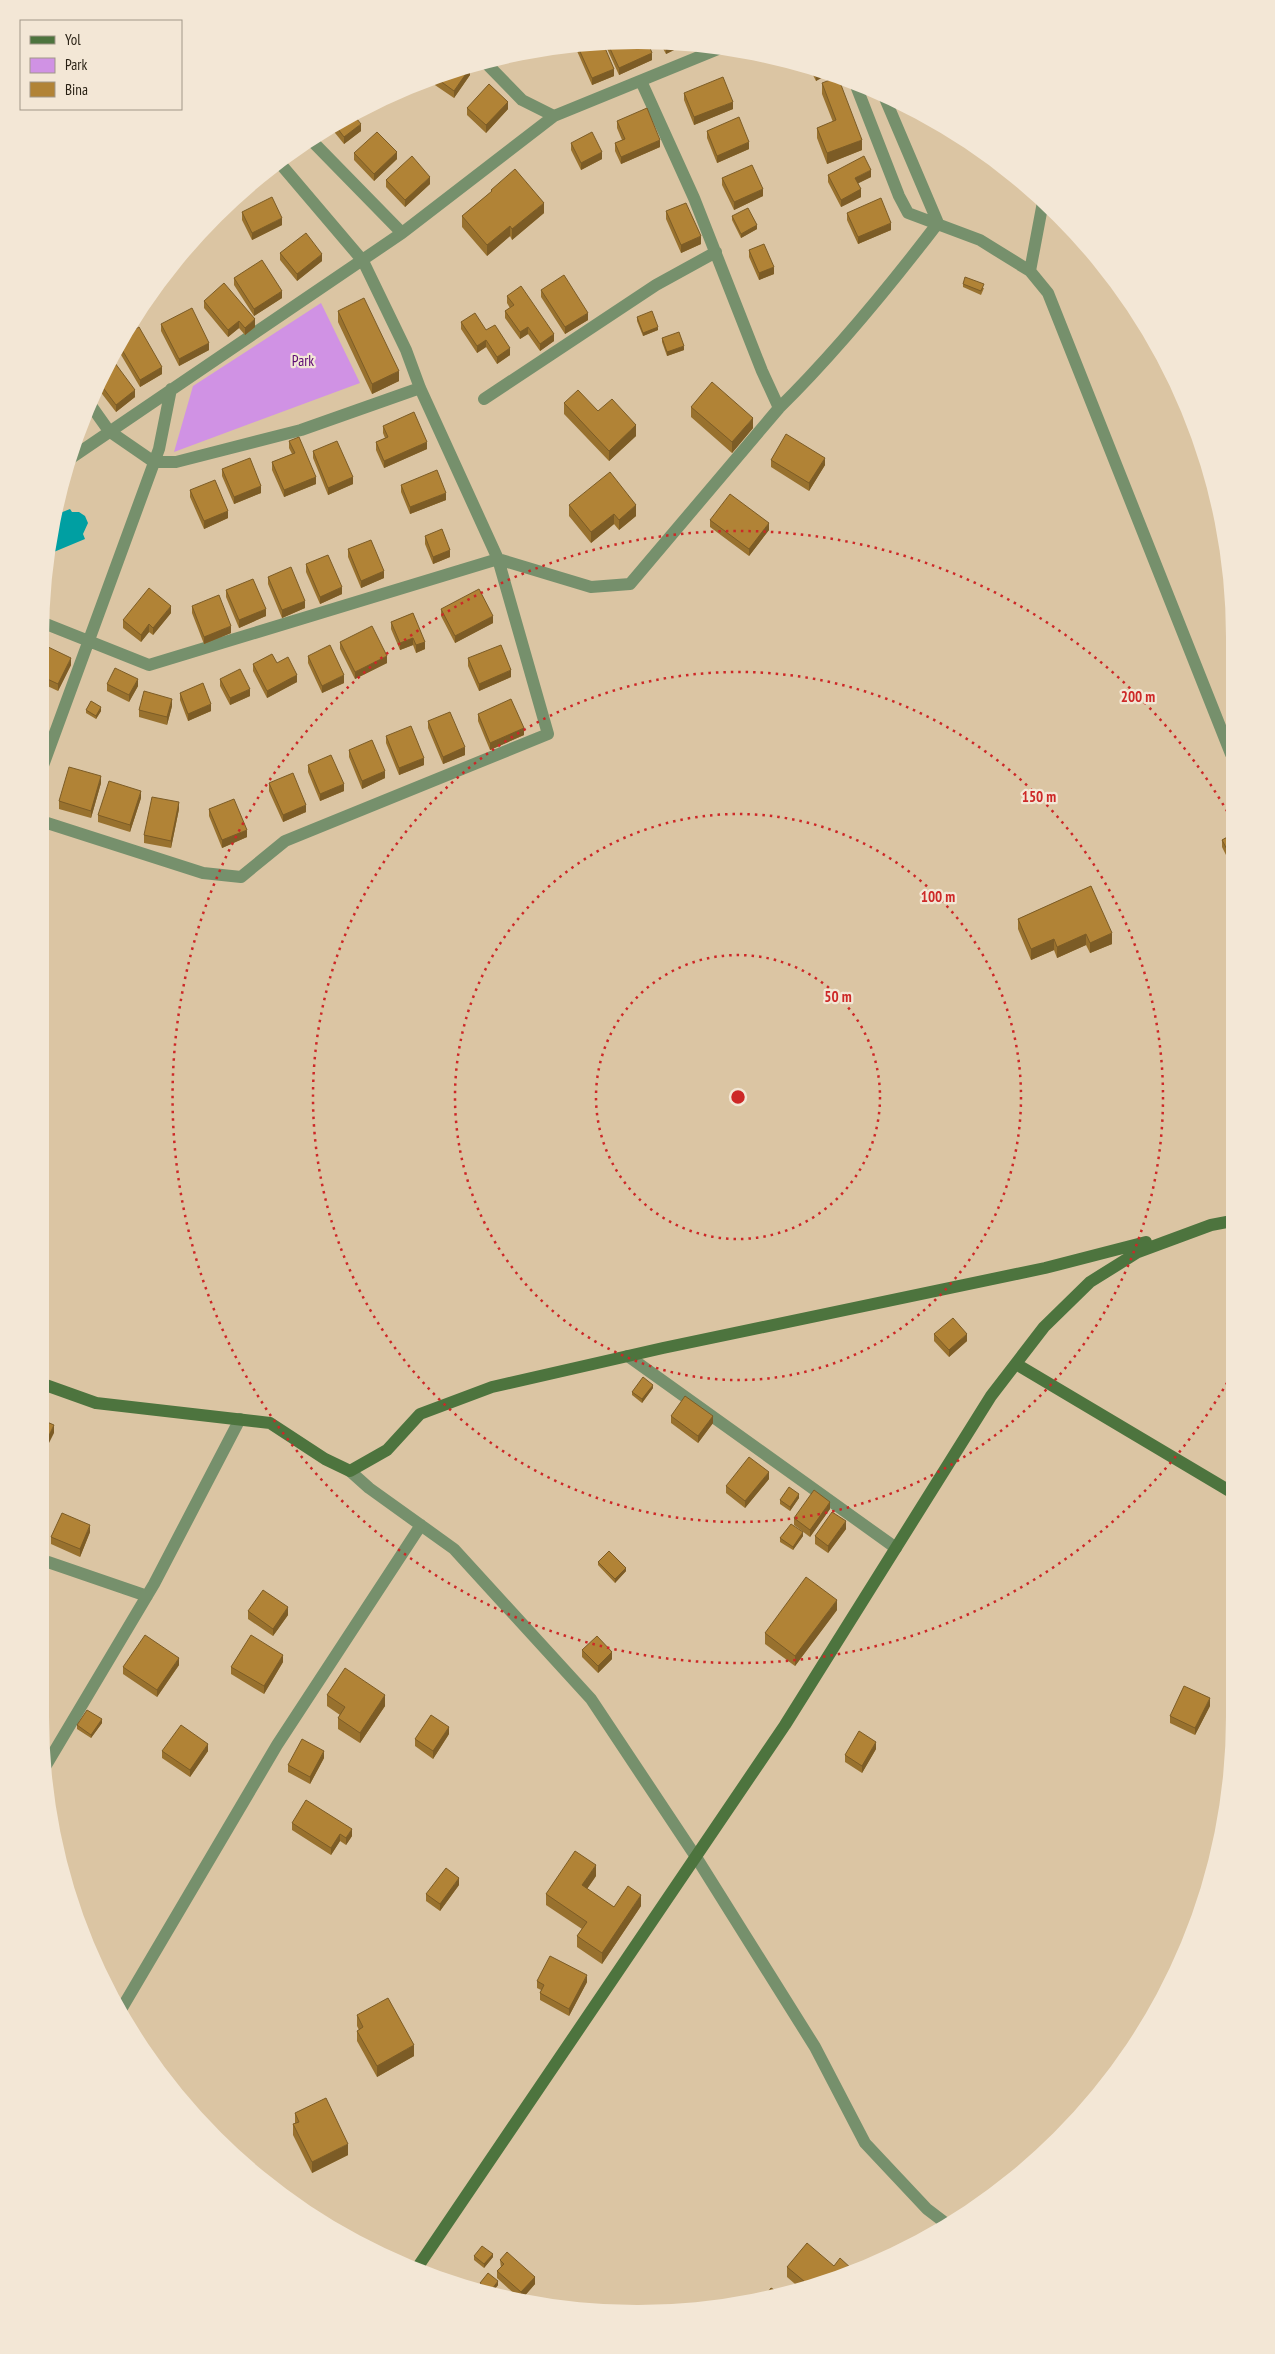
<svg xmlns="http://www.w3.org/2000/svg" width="1275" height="2354" font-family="'PT Sans Narrow',sans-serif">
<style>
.green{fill:#d092e4}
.water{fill:#009fa2}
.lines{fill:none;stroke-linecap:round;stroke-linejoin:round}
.street{stroke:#76906c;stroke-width:12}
.secondary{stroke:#4d743e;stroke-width:12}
.wall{fill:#98712e}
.shaded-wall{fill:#7c5c26}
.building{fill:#b18336;stroke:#7c5c26}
.ring{fill:none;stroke:#cd2827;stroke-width:2.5;stroke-dasharray:2.5 5}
.labels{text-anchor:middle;stroke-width:4.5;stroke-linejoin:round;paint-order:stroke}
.park-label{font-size:15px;fill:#5d0873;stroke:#f3e7d6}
.centre{fill:#cd2827;stroke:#f3e7d6;stroke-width:2.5}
.ring-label{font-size:15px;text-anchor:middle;font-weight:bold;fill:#cd2827;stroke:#f3e7d6;stroke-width:4.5;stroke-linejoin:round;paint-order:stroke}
</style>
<rect width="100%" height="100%" fill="#dbc5a3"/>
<path class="green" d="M321,303L360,383L174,452L193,386Z"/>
<path class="water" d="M70,509L72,512H79L85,516L88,523L83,534L85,539L49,554L55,515Z"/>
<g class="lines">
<path class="street" d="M483,60L522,100L554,116
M641,81L694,198L762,371L779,408
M855,83L899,196L908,213L980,240L1030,271L1048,293L1231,754
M884,96L938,223
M311,140L402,233
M1030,271L1043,202
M484,399L656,285L716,252
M92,407L109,431L154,462H176L301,430L420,388
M71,458L402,233L554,116L723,47
M41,622L149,665L498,559L591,587L630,584L779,408C837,351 889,287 938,223
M41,771L159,449L171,389
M41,821L203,873L241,877L285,841L548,734L498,559L420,388L406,350L363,261L278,161
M628,1356L896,1548
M350,1471L369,1488L454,1549L591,1699L696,1857L815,2047L865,2143L927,2209L948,2225
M40,1562H48L147,1596
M45,1767L154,1584L240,1419
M119,2013L277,1745L421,1525"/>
<path class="secondary" d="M1186,402L1191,416
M1016,1364L1233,1493
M40,1383L96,1403L270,1423L325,1459L350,1471L387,1450L420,1414L492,1387L663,1348L1045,1268L1146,1242
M415,2271L785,1725L991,1396L1044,1327L1090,1282L1138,1252L1211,1225L1232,1221"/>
</g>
<path class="wall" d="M604,42L648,43L652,60L619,75Z
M660,43L686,44L666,54Z
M577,45L614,76L592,85L577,51Z
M468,66L470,75L454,98L429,81Z
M809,67L829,72L816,81Z
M822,83L862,150L827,164L817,138V128L833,122L822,94Z
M684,93L733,109L694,125L684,100Z
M467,108L508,109L486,133L467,115Z
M353,114L361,131L344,144L331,128Z
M617,121L660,147L621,164L615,151V143L622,140L617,128Z
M707,131L749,149L717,163L707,138Z
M571,143L602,159L581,170L571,150Z
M354,153L397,159L374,181L354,160Z
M828,175L871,177L858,183L861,197L841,207L828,182Z
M722,178L763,196L734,210L722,185Z
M386,180L430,184L405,207L386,187Z
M491,190L544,213L512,240L510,236L487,256L462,227V216L491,192Z
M666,211L701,244L681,253L666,219Z
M242,212L282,225L252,240L242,220Z
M847,213L891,230L858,244L847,220Z
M732,216L757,229L741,238L732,220Z
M749,250L774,274L759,280L749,257Z
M280,253L322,261L297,281L280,260Z
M234,278L282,298L254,316L234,285Z
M963,284L984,288L981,295L963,287Z
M541,290L588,320L565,334L541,297Z
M507,296L554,341L540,351L528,334L520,339L505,318V311L510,308L507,303Z
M204,301L255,327L245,335L239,328L228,337L204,308Z
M338,311L399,381L372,394L338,322Z
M637,317L658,330L643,336L637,321Z
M461,322L486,330L510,355L497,364L486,347L477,353L461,329Z
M161,324L209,350L179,366L161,331Z
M121,338L162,374L140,387L117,348Z
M662,338L684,350L667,356L662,342Z
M112,359L135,397L116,412L99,390Z
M564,403L598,411L636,436L609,461L564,414Z
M691,407L753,428L732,453L691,417Z
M383,426L427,449L384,468L376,450V442L385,438L383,433Z
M289,441L316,484L284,497L272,470V462L292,454L289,448Z
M313,451L353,484L328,495L313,458Z
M771,460L825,465L809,491L771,467Z
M222,469L261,493L234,504L222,476Z
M401,485L446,500L410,514L401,492Z
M190,490L228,518L204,529L190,497Z
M569,505L636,516L619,530L614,524L591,543L569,516Z
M710,520L769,530L749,556L710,527Z
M425,536L450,557L433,564L425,544Z
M348,549L384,578L361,588L348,557Z
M306,564L342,594L320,604L306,572Z
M268,577L305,608L282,618L268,584Z
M226,590L266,616L239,628L226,597Z
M192,606L231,633L204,644L192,613Z
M441,609L493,623L455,643L441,616Z
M171,613L153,635L149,632L141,642L123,628V620Z
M413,613L425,649L416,653L413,645L400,650L391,629V622Z
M340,642L387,663L355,679L340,649Z
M41,650L71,665L58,691L41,683Z
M308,656L344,683L322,693L308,663Z
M468,658L511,677L479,691L468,666Z
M277,663L297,682L267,698L253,671V664Z
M220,679L250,696L230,705L220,686Z
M107,684L138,686L129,702L107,691Z
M180,693L211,711L188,721L180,700Z
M172,706L167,725L139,717V710Z
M86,710L101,711L96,719L86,713Z
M478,714L524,735L490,750L478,721Z
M428,721L465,755L443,764L428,728Z
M386,736L424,765L399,775L386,743Z
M349,750L385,778L362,789L349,757Z
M308,765L344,791L320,801L308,772Z
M101,783L91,818L59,809V801Z
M269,783L306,812L283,822L269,791Z
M141,798L130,832L98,822V815Z
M179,809L171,848L144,843V835Z
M209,809L247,837L222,848L209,816Z
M1231,835V865L1222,847V840Z
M1091,886L1112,944L1090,953L1086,945L1057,958L1054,950L1031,960L1018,929V919Z
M934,1334L967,1341L949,1357L934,1341Z
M653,1388L642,1403L632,1395V1392Z
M671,1416L713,1423L698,1443L671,1423Z
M769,1479L745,1508L726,1493V1486Z
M799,1498L790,1511L780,1504V1500Z
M830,1509L810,1537L794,1525V1518Z
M846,1529L828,1553L815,1544V1536Z
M90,1532L80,1557L51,1544V1537Z
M803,1536L793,1550L780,1542V1538Z
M598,1562L626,1571L615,1583L598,1565Z
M837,1610L795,1666L765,1644V1633Z
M248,1611L288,1615L273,1636L248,1619Z
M582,1650L612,1659L598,1673L582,1657Z
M283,1662L264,1694L231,1674V1667Z
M179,1665L157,1697L123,1674V1667Z
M327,1695L385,1706L360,1743L338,1729V1718L340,1715L327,1706Z
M1210,1706L1195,1735L1170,1723V1716Z
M102,1723L91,1738L77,1729V1725Z
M449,1734L433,1759L415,1746V1739Z
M876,1749L862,1773L845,1762V1755Z
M162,1751H208L190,1777L162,1758Z
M324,1758L310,1784L288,1772V1765Z
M292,1823L352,1836L346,1845L340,1841L331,1855L292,1830Z
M596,1876L587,1889L614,1907L641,1906L602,1964L577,1947V1936L582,1929L546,1905V1894Z
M459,1885L440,1911L426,1901V1894Z
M537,1981L587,1982L569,2016L540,2000V1993L541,1990L537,1988Z
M357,2015L414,2056L377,2077L357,2041V2031L359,2030L357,2026Z
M295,2113L348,2155L312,2173L293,2135V2124H295Z
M474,2256L493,2257L484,2268L474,2260Z
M500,2260L535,2284L521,2300L497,2278V2271L501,2268Z
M834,2266L853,2273L802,2290L787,2277V2267Z
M480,2283L498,2285L490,2295L480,2287Z"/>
<path class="shaded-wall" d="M672,44H686L666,54V47Z
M652,53V60L619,75V68Z
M470,68V75L454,98V91Z
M614,69V76L592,85V78Z
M827,71L831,73L816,81V77Z
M508,102V109L486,133V125Z
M733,102V109L694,125V117Z
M361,124V131L344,144V137Z
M660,140V147L621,164V157Z
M862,140V150L827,164V153Z
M749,142V149L717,163V156Z
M397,152V159L374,181V174Z
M602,152V159L581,170V163Z
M871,170V177L855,185V178Z
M430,177V184L405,207V200Z
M257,179V184L240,195Z
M763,189V196L734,210V202Z
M861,189V197L841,207V200Z
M544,203V213L512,240V229Z
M282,218V225L252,240V233Z
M891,223V230L858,244V237Z
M757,225V229L741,238V234Z
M510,226V236L487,256V245Z
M701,236V244L681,253V245Z
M322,254V261L297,281V274Z
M774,267V274L759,280V273Z
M282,291V298L254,316V309Z
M588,313V320L565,334V327Z
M255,319V327L245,335V328Z
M239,321V328L228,337V330Z
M528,327V334L520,339V332Z
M658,327V330L643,336V333Z
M554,334V341L540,351V344Z
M486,340V347L477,353V346Z
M209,343V350L179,366V359Z
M684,346V350L667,356V352Z
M510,348V355L497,364V357Z
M162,367V374L140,387V380Z
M399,371V381L372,394V384Z
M135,390V397L116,412V405Z
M753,418V428L732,453V442Z
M86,422V429L81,433L85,423Z
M636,425V436L609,461V451Z
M427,442V449L384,468V461Z
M825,458V465L809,491V483Z
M316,477V484L284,497V490Z
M353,477V484L328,495V488Z
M261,486V493L234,504V497Z
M446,493V500L410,514V507Z
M636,505V516L619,530V520Z
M228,511V518L204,529V521Z
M614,514V524L591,543V532Z
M769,523V530L749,556V549Z
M450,550V557L433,564V557Z
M384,571V578L361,588V581Z
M342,587V594L320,604V597Z
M305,601V608L282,618V610Z
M171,606V613L153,635V628Z
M266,609V616L239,628V620Z
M493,616V623L455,643V636Z
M149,624V632L141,642V635Z
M231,626V633L204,644V637Z
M413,638V645L400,650V643Z
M425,642V649L416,653V645Z
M387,656V663L355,679V672Z
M71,658V665L58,691V684Z
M511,670V677L479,691V684Z
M297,675V682L267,698V691Z
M344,675V683L322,693V686Z
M138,679V686L129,702V695Z
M250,689V696L230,705V698Z
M172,699V706L167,725V717Z
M211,704V711L188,721V714Z
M101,707V711L96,719V716Z
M524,728V735L490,750V743Z
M465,747V755L443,764V757Z
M424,758V765L399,775V768Z
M385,771V778L362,789V781Z
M101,776V783L91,818V811Z
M344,784V791L320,801V794Z
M141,791V798L130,832V825Z
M179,802V809L171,848V841Z
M306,805V812L283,822V815Z
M247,830V837L222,848V840Z
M1112,933V944L1090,953V943Z
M1086,934V945L1057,958V947Z
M1054,939V950L1031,960V949Z
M967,1334V1341L949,1357V1350Z
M653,1385V1388L642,1403V1399Z
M713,1416V1423L698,1443V1436Z
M54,1425V1433L40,1461V1454Z
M769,1472V1479L745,1508V1501Z
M799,1494V1498L790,1511V1507Z
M830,1502V1509L810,1537V1530Z
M846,1521V1529L828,1553V1546Z
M90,1525V1532L80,1557V1549Z
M803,1532V1536L793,1550V1547Z
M626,1568V1571L615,1583V1579Z
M837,1600V1610L795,1666V1656Z
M288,1607V1615L273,1636V1629Z
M612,1652V1659L598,1673V1666Z
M283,1655V1662L264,1694V1686Z
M179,1658V1665L157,1697V1690Z
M385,1695V1706L360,1743V1733Z
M1210,1698V1706L1195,1735V1728Z
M102,1719V1723L91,1738V1735Z
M449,1727V1734L433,1759V1751Z
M876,1742V1749L862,1773V1766Z
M208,1744V1751L190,1777V1770Z
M324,1751V1758L310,1784V1777Z
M352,1829V1836L346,1845V1838Z
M340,1834V1841L331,1855V1848Z
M596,1865V1876L582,1896V1885Z
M459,1878V1885L440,1911V1904Z
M641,1895V1906L602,1964V1953Z
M587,1975V1982L569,2016V2009Z
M414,2045V2056L377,2077V2066Z
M348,2144V2155L312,2173V2162Z
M493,2254V2257L484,2268V2264Z
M535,2277V2284L521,2300V2292Z
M498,2281V2285L490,2295V2292Z"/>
<path class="building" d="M598,41H602L614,69L592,78L577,45Z
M607,42L648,43L652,53L619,68Z
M664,43L672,44L666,47Z
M468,66L470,68L454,91L436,78Z
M811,67L827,71L816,77Z
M723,77L733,102L694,117L684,93Z
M838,77L862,140L827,153L817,128L836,120L822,83Z
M489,84L508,102L486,125L467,108Z
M647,108L660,140L621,157L615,143L625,139L617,121Z
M353,114L361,124L344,137L335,125Z
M739,117L749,142L717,156L707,131Z
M377,132L397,152L374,174L354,153Z
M592,132L602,152L581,163L571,143Z
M412,156L430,177L405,200L386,180Z
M864,156L871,170L855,178L861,189L841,200L828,175Z
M752,165L763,189L734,202L722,178Z
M515,169L544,203L512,229L510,226L487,245L462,216L492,191L491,190Z
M272,197L282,218L252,233L242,212Z
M881,198L891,223L858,237L847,213Z
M686,203L701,236L681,245L666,211Z
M748,208L757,225L741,234L732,216Z
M306,233L322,254L297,274L280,253Z
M764,244L774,267L759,273L749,250Z
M262,260L282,291L254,309L234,278Z
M564,275L588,313L565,327L541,290Z
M965,277L984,284L981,291L963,284Z
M224,283L255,319L245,328L239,321L228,330L204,301Z
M521,286L554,334L540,344L528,327L520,332L505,311L514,305L507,296Z
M364,298L399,371L372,384L338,311Z
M192,308L209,343L179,359L161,324Z
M652,311L658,327L643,333L637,317Z
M475,313L486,330L495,325L510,348L497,357L486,340L477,346L461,322Z
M139,327L162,367L140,380L118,343L121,338Z
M679,332L684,346L667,352L662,338Z
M112,359L135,390L116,405L101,385Z
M712,382L753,418L732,442L691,407Z
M578,390L598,411L612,399L636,425L609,451L564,403Z
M414,412L427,442L384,461L376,442L388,437L383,426Z
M786,434L825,458L809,483L771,460Z
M299,437L316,477L284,490L272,462L295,453L289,441Z
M337,441L353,477L328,488L313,451Z
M250,458L261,486L234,497L222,469Z
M437,470L446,493L410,507L401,485Z
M610,472L636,505L619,520L614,514L591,532L569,505Z
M215,480L228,511L204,521L190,490Z
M730,494L769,523L749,549L710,520Z
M442,529L450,550L433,557L425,536Z
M371,540L384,571L361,581L348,549Z
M328,555L342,587L320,597L306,564Z
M291,567L305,601L282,610L268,577Z
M253,579L266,609L239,620L226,590Z
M149,588L171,606L153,628L149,624L141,635L123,620Z
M479,589L493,616L455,636L441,609Z
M219,595L231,626L204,637L192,606Z
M413,613L425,642L416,645L413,638L400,643L391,622Z
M372,626L387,656L355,672L340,642Z
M44,645L71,658L58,684L41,676V650Z
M330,645L344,675L322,686L308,656Z
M501,645L511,670L479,684L468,658Z
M272,654L277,663L288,657L297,675L267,691L253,664Z
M115,668L138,679L129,695L107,684Z
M240,669L250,689L230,698L220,679Z
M203,683L211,704L188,714L180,693Z
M144,691L172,699L167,717L139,710Z
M511,699L524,728L490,743L478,714Z
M91,701L101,707L96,716L86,710Z
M450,712L465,747L443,757L428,721Z
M411,726L424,758L399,768L386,736Z
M372,740L385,771L362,781L349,750Z
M331,755L344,784L320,794L308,765Z
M69,767L101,776L91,811L59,801Z
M293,773L306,805L283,815L269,783Z
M109,781L141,791L130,825L98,815Z
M152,797L179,802L171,841L144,835Z
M234,799L247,830L222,840L209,809Z
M1231,835V857L1222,840Z
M1091,886L1112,933L1090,943L1086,934L1057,947L1054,939L1031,949L1018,919Z
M953,1318L967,1334L949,1350L934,1334Z
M643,1377L653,1385L642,1399L632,1392Z
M685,1396L713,1416L698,1436L671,1416Z
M40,1419L54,1425L40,1454Z
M749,1457L769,1472L745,1501L726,1486Z
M789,1487L799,1494L790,1507L780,1500Z
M814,1490L830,1502L810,1530L794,1518Z
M832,1512L846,1521L828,1546L815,1536Z
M62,1513L90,1525L80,1549L51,1537Z
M791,1524L803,1532L793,1547L780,1538Z
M609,1551L626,1568L615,1579L598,1562Z
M806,1577L837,1600L795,1656L765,1633Z
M263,1590L288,1607L273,1629L248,1611Z
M145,1635L179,1658L157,1690L123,1667Z
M251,1635L283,1655L264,1686L231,1667Z
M597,1636L612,1652L598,1666L582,1650Z
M345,1668L385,1695L360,1733L338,1718L345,1707L327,1695Z
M1184,1686L1210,1698L1195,1728L1170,1716Z
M87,1710L102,1719L91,1735L77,1725Z
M431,1715L449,1727L433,1751L415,1739Z
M181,1725L208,1744L190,1770L162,1751Z
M859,1731L876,1742L862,1766L845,1755Z
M302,1739L324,1751L310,1777L288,1765Z
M306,1800L352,1829L346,1838L340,1834L331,1848L292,1823Z
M575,1851L596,1865L582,1885L614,1907L628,1886L641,1895L602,1953L577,1936L587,1922L546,1894Z
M446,1868L459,1878L440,1904L426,1894Z
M550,1956L587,1975L569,2009L540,1993L544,1985L537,1981Z
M388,1998L414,2045L377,2066L357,2031L363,2027L357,2015Z
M326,2098L348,2144L312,2162L293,2124L299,2122L295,2113Z
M807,2243L834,2266L840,2258L853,2270L849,2274L811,2287L787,2267Z
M482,2246L493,2254L484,2264L474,2256Z
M507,2252L535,2277L521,2292L497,2271L504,2264L500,2260Z
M488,2273L498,2281L490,2292L480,2283Z
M771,2288L779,2293L777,2296L764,2298Z"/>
<g class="ring">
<circle cx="738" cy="1097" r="142"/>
<circle cx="738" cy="1097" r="283"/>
<circle cx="738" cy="1097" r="425"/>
<path d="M1231 1376A566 566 0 1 1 1231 818"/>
</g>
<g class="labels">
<g class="park-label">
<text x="303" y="366">Park</text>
</g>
</g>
<path d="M0 0H1275V2354H0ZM637 49H638A588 588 0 0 1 1226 637V1717A588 588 0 0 1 638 2305H637A588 588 0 0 1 49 1717V637A588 588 0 0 1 637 49Z" fill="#f3e7d6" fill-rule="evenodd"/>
<circle cx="738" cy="1097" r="8" class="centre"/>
<g class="ring-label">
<text x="1138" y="702">200 m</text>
<text x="1039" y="802">150 m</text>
<text x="938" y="902">100 m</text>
<text x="838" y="1002">50 m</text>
</g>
<rect x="20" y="20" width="162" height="90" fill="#f3e7d6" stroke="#a19788"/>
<rect x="30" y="36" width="25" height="8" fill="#4d743e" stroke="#a19788"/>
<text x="65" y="45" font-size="15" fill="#271f12">Yol</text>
<rect x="30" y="58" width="25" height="15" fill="#d092e4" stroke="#a19788"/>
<text x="65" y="70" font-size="15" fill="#271f12">Park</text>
<rect x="30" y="82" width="25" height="15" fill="#b18336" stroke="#a19788"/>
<text x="65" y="95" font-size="15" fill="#271f12">Bina</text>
</svg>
